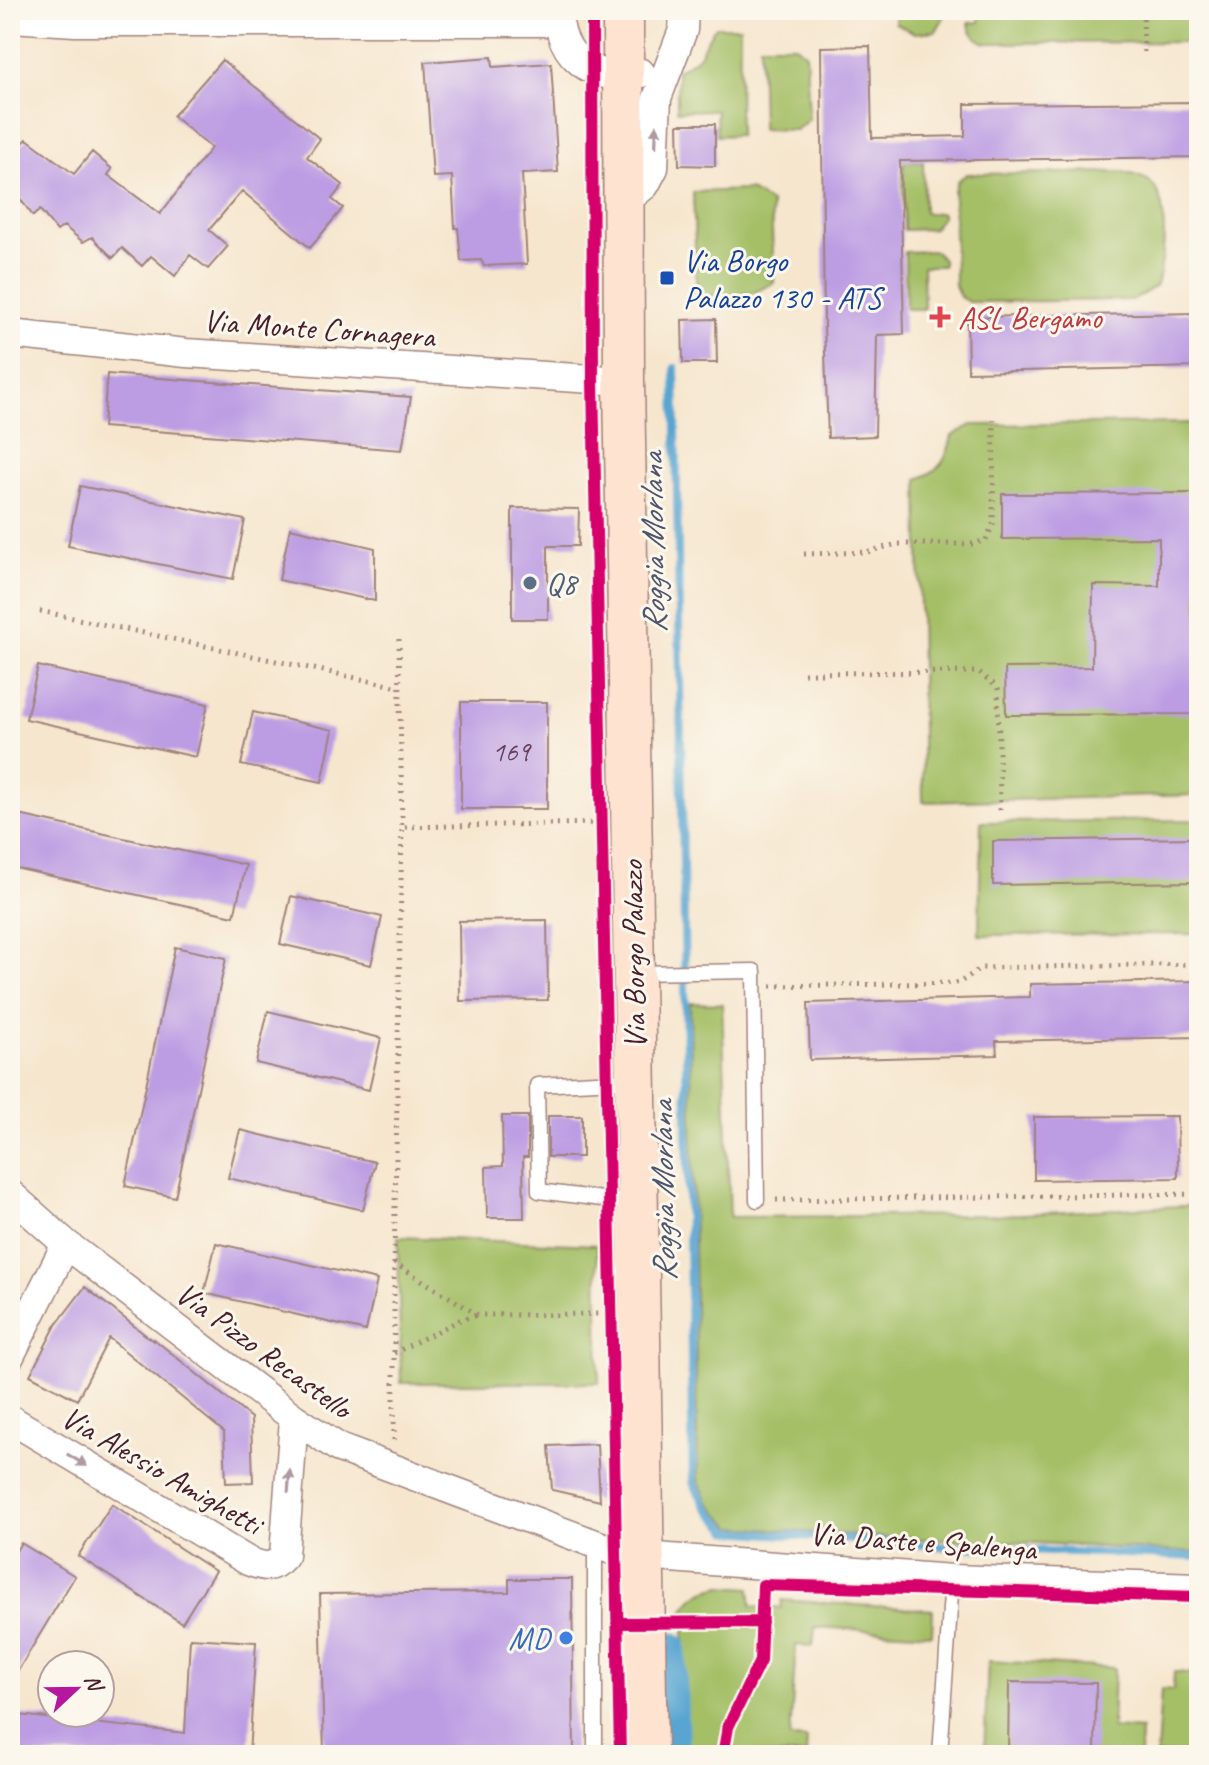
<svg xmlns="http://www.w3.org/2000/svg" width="1209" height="1765" font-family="Caveat,sans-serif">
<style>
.green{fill:#a4bf66;stroke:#776f48;stroke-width:2}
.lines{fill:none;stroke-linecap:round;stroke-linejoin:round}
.stream{stroke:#59a5d2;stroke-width:8}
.canal{stroke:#59a5d2;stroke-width:28}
.building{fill:#bc9ce3}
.lane-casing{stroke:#a0827c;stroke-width:17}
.street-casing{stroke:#a0827c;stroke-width:31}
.secondary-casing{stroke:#a0827c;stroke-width:43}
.path{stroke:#a0827c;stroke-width:5;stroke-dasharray:2 6;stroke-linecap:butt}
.lane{stroke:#fff;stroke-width:14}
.street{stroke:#fff;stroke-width:28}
.secondary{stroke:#fee3d1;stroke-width:40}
.cycleway-casing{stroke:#fbf7ec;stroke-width:17}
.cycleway{stroke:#d6006c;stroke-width:12}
.oneway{fill:#ae9aa0}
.transit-dot{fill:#1a4fb4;stroke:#fbf7ec;stroke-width:3}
.health-dot{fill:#e0444e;stroke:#fbf7ec;stroke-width:3}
.service-dot{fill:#5c6f8a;stroke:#fbf7ec;stroke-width:3}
.shop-dot{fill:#3f7fe0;stroke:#fbf7ec;stroke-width:3}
.labels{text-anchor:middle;stroke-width:6;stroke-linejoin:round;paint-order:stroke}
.number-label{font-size:28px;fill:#663e59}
.transit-label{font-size:32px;fill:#164399;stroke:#fbf7ec;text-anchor:start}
.health-label{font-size:32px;fill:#be3a42;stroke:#fbf7ec;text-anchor:start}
.street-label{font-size:32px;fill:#4a1f2b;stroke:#fbf7ec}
.service-label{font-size:32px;fill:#4e5e75;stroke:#fbf7ec;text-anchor:start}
.shop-label{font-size:32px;fill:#366cbe;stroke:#fbf7ec;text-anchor:end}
.water-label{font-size:34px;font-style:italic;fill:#50556e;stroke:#fbf7ec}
</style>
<rect width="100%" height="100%" fill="#fbf7ec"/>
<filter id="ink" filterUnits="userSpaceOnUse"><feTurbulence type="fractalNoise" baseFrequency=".0125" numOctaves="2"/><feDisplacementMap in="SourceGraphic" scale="16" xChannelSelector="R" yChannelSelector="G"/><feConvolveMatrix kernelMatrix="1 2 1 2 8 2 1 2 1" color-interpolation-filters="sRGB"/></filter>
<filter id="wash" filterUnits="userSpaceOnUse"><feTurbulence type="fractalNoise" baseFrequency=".006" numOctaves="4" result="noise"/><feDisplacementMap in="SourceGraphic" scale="32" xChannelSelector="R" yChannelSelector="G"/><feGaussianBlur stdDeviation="1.8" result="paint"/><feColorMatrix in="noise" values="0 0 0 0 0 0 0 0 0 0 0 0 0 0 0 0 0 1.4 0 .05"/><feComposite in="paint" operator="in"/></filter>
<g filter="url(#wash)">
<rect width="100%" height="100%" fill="#f6e6ce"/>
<path class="green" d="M895,10H943V19L936,31L915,33L895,23Z
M979,10H1199V42L985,43C976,39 970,33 969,23L979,22Z
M716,27H740L739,135L717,136L716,110L677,111V70C711,53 696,50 716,27Z
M760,45H795L806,53L809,119L796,130L762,129Z
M923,162L924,213H942V217L933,229L904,230L903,163Z
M1121,172C1130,174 1143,176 1150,182C1171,201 1164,260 1157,285L1134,300L969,302L960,297L955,285L954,191L957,181L967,174Z
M749,190L771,203L774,283L751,294L697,296L693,192Z
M935,251L943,260V266H923L924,309H906L905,252Z
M1199,423V795L923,802L918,479C942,469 946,461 952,436L972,425Z
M1199,820V934L979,935L981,822Z
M690,1003L722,1004L730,1217L1004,1215L1199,1205V1553L1037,1543L895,1538L732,1527L709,1503L698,1481Z
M398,1237L597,1245L599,1383H401Z
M721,1586L750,1588L752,1606L781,1608L782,1600L933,1610L932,1634L815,1627L813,1646L796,1645L790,1738L807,1739L806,1755H685L684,1610C694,1594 703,1590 721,1586Z
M988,1661L1114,1668L1112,1728L1141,1730L1140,1755H984Z
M1174,1672L1199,1674V1755H1157L1161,1689L1173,1690Z"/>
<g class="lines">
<path class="stream" d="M675,368L693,1482L706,1506L729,1531L949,1547L1199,1557"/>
<path class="canal" d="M672,1646L675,1755"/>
</g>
<g id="blocks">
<path class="building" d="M870,46L872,138L965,136V104L1199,102V157L900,161L904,334L877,335L875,436L828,438L824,324L821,47Z
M492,57L493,67L551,63L558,172L522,174L527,264L484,266L481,260L461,261L458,228H455L452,176L433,177L425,62Z
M222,60L320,139L307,157L343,185L332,199L343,208L310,248L242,191L209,230L228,246L208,269L190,255L175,276L151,256L142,266L122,248L113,258L92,237L83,242L64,226L57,231L40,210L33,216L10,185V155L27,139L74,174L92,152L112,169L108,175L160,214L211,148L173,116Z
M678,124H715V166L679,165Z
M1199,313V367L968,372L967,317Z
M716,319L717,363H683L682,320Z
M107,374L411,397L402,450L103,427Z
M80,486L245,520L233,579L68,546Z
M1196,493L1198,714L1006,715L1005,668L1092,667L1093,585L1159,586V538L1002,539V494Z
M512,508L579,509L578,546H548V619H512Z
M290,528L375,548V601L279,580Z
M38,666L208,704L196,757L26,719Z
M461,702H547V809H461Z
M253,712L333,730L322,782L241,765Z
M10,813L246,865L234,916L10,867Z
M1199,838V882L993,885V841Z
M291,896L382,917L371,965L280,944Z
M547,920L548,1000L460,1001L459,921Z
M175,947L226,958L175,1197L125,1186Z
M1199,981V1037L996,1041L997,1055L810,1060L808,1003L1030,997V984Z
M268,1011L381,1038L369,1090L256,1063Z
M502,1116H528V1157H523L524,1218H487L486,1167L503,1166Z
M548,1116H582V1157H548Z
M1177,1116L1178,1178L1034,1180V1117Z
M240,1130L375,1162L363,1210L228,1178Z
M216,1243L377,1280L366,1331L204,1293Z
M85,1287L153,1341L154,1339L251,1418L253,1482L226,1483L224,1432L109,1338L77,1400L30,1375L56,1325Z
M597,1444L600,1501L552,1490L549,1446Z
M112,1504L215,1571L182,1623L78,1556Z
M21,1543L75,1576L10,1684V1560Z
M509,1579H572L574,1755H324L320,1594L509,1592Z
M190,1638L256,1642L249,1755H10V1714L185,1733Z
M1009,1682L1096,1683L1095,1755H1008Z"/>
</g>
</g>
<g filter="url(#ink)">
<use href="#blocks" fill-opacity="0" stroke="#a0827c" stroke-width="2"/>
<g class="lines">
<g class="lane-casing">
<path id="lane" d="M635,973L754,971L757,1200
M633,1203L539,1191L537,1085L635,1080
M595,1755V1543
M940,1755L952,1579"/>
</g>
<g class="street-casing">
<path id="street" d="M558,10C559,59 595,83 641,73
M10,18L75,22H558
M624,202L645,185L654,168L657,98L683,30L684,10
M10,334L186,353L624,381
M10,1194L66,1244L294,1418L339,1448L609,1549L643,1556L952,1579L1199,1587
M10,1356L66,1244
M10,1419L248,1561C263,1567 272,1570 284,1556L294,1418"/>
</g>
<g class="secondary-casing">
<path id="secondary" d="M623,10L624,381L647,1755"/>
</g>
<path class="path" d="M1143,10L1144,58
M804,554L867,552L897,544H973L986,540L993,524L994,414
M40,611L399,687
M399,639L402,827
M804,673L979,672L998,688L1000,812
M771,986L959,983L981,968L1199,964
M776,1200L1199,1194
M394,1263L478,1315L610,1314
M394,1353L460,1320L477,1315
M394,1440V1263L402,827L599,823"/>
<use href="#lane" class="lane"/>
<use href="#street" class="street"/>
<use href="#secondary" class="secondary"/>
<g class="cycleway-casing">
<path id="cycleway" d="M592,10L593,380L620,1755
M619,1623L762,1622
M723,1755L728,1727L760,1661L763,1585L1199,1597"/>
</g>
<use href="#cycleway" class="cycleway"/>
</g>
<defs><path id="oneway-solid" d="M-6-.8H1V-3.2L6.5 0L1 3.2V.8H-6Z" transform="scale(2)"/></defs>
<g class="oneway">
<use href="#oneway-solid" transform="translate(656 136) rotate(-88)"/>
<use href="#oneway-solid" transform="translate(77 1460) rotate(31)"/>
<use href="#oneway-solid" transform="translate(289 1481) rotate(-86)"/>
</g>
</g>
<rect class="transit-dot" x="659" y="270" width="16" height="16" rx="4"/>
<path class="health-dot" d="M936 305h8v8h8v8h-8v8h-8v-8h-8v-8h8z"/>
<circle class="service-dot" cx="530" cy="583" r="8"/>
<circle class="shop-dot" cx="566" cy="1638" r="8"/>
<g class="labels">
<g class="number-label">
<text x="511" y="761">169</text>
</g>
<g class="transit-label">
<text x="683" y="271">Via Borgo<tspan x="683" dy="37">Palazzo 130 - ATS</tspan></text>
</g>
<g class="health-label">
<text x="958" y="328">ASL Bergamo</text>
</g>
<g class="street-label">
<text transform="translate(319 328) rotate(4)" y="11">Via Monte Cornagera</text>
<text transform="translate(633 955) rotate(-91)" y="11">Via Borgo Palazzo</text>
<text transform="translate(264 1350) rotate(36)" y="11">Via Pizzo Recastello</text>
<text transform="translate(162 1470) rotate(30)" y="11">Via Alessio Amighetti</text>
<text transform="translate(923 1541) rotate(4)" y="11">Via Daste e Spalenga</text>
</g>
<g class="service-label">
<text x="546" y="594">Q8</text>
</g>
<g class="shop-label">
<text x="550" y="1649">MD</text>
</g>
<g class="water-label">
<text transform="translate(652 543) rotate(-91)" y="12">Roggia Morlana</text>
<text transform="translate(662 1191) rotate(-91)" y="12">Roggia Morlana</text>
</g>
</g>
<rect width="1209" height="1765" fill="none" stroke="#fbf7ec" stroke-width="40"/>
<g transform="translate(76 1689) rotate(68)"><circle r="38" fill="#fbf7ec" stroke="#b4a19f" stroke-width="2"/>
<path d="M0-6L14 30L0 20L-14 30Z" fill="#b5179e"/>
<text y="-12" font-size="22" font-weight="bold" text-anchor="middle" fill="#4a1f2b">N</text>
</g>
</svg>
